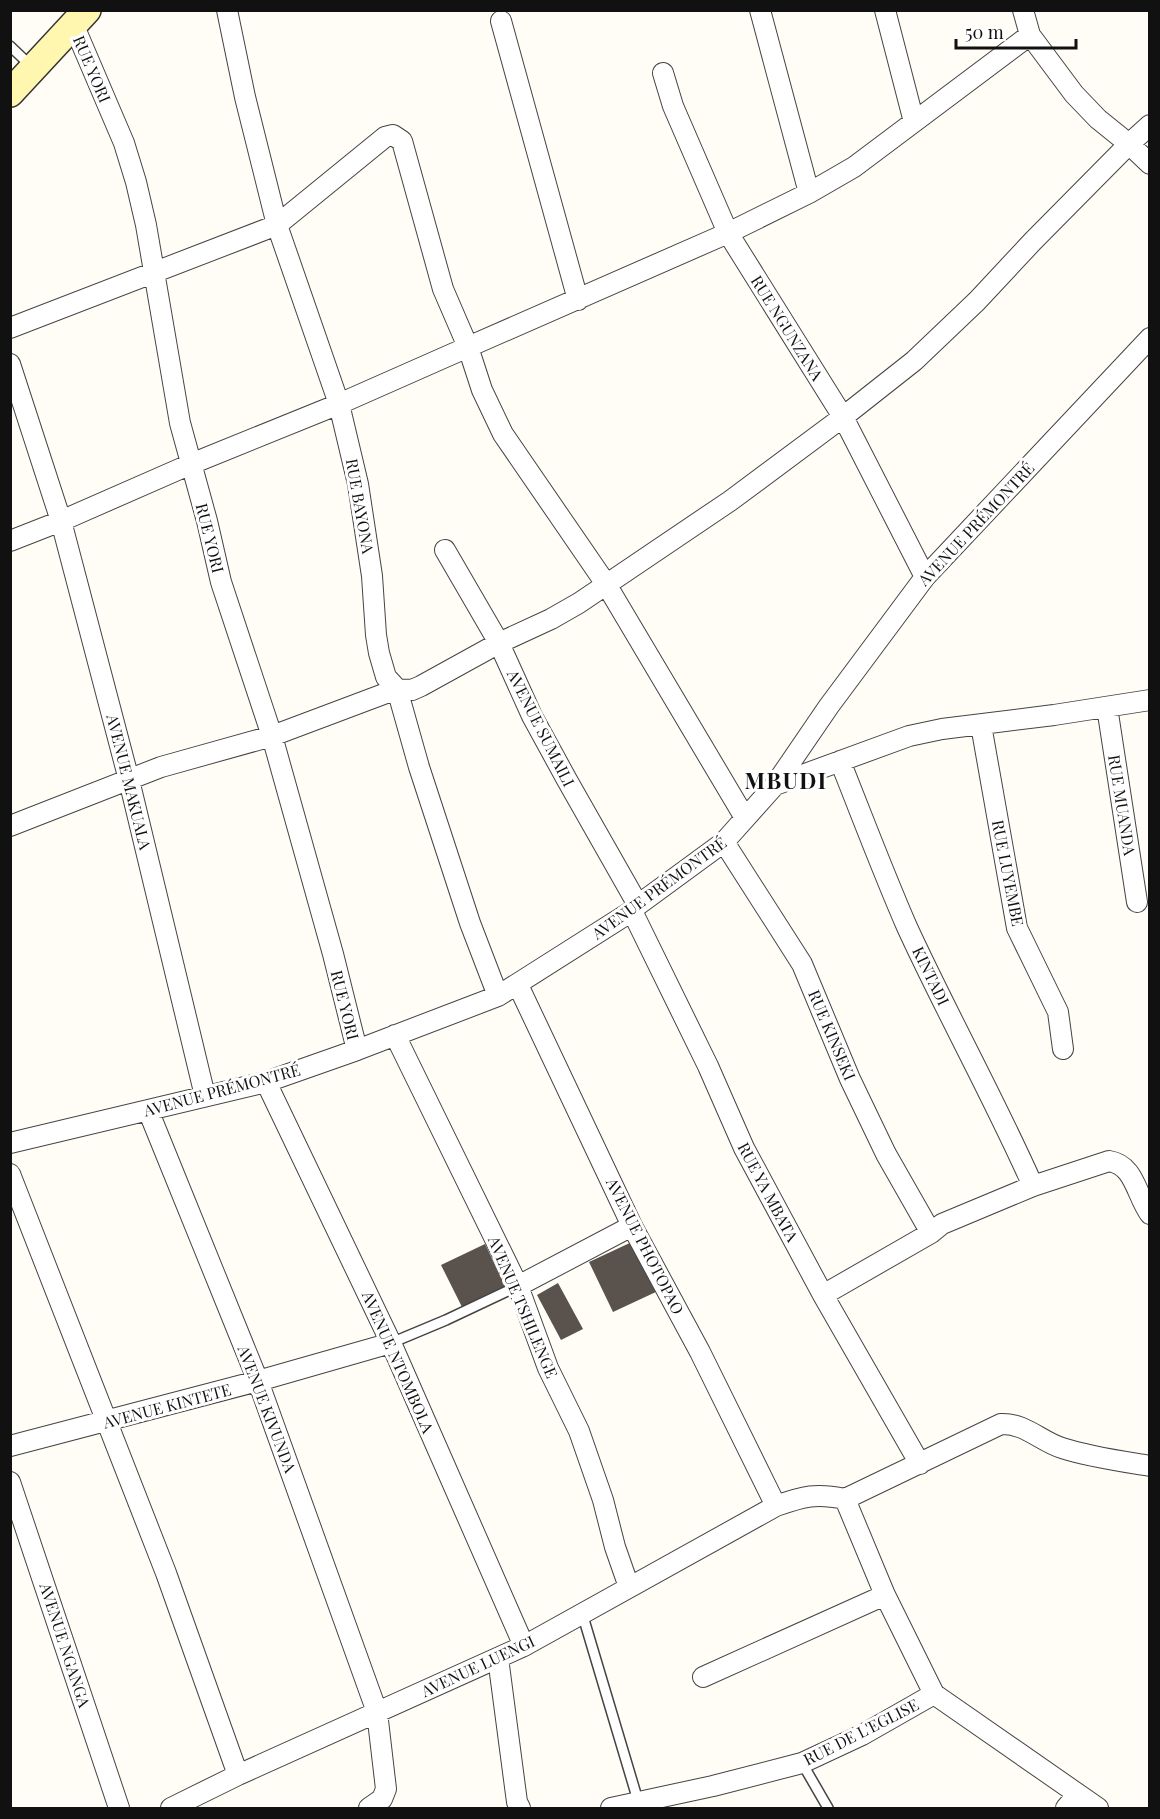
<svg xmlns="http://www.w3.org/2000/svg" width="1160" height="1819" font-family="'Playfair Display',serif">
<style>
.building{fill:#5a524d}
.lines{fill:none;stroke-linecap:round;stroke-linejoin:round}
.lane-casing{stroke:#444;stroke-width:12}
.street-casing{stroke:#444;stroke-width:22}
.secondary-casing{stroke:#333;stroke-width:30}
.lane{stroke:#fff;stroke-width:9}
.street{stroke:#fff;stroke-width:20}
.secondary{stroke:#fff6b0;stroke-width:27}
.labels{text-anchor:middle;stroke-width:6;stroke-linejoin:round;paint-order:stroke}
.street-label{font-size:16px;fill:#111;stroke:#fff}
.district-label{font-size:22px;font-weight:bold;letter-spacing:1.5px;fill:#111;stroke:#fff}
</style>
<rect width="100%" height="100%" fill="#fffdf5"/>
<path class="building" d="M634,1241L658,1291L613,1312L589,1262Z
M485,1244L507,1290L464,1311L441,1265Z
M558,1283L583,1329L561,1340L537,1295Z"/>
<g class="lines">
<g class="lane-casing">
<path id="lane" d="M10,46L31,66
M391,1343L446,1320L518,1286
M582,1613L639,1804
M802,1763L828,1808"/>
</g>
<g class="street-casing">
<path id="street" d="M227,10L245,97L277,225L339,404L358,484L372,576L376,635L379,653L386,677L397,689L419,767L470,923L498,996
M760,10L809,193
M885,10L914,122
M1023,10L1030,35L1074,94L1098,119L1129,144L1150,164
M501,21L578,300
M74,26L124,143L136,182L146,225L180,423L207,521L221,582L272,736L333,954L357,1050
M663,73L673,106L728,233L843,417L925,577
M10,328L277,225L385,137L393,135L402,141L443,289L468,347L339,404L191,464L61,521L10,364
M10,541L61,521L129,780L205,1096
M445,550L499,643L532,716L567,780L638,905
M1107,707L1137,902
M981,725L1017,928L1058,1012L1063,1049
M840,761C862,816 883,872 907,927C947,1014 994,1098 1033,1186
M775,785L909,736L942,729L1054,715L1150,700
M745,818L606,584L503,434L482,390L468,347L728,233L809,193L854,167L1030,35
M10,826L161,767L272,736L397,689L412,690L421,686L499,643L551,619L579,603L730,501L843,417L914,361L977,301L1033,241L1129,144L1150,125
M724,842L802,964L850,1079L886,1154L931,1233
M632,911L708,1066L744,1148L823,1295L920,1464
M518,985L632,1226L700,1352L776,1506
M395,1035L518,1286L548,1368L579,1431L603,1500L615,1547L629,1587
M266,1082L391,1343L524,1646
M148,1110L258,1381L377,1712L386,1789L382,1799L369,1808
M10,1143L266,1082L357,1050L498,996L632,911L638,905L724,842L775,785L829,706L925,577L1150,338
M10,1174L166,1573L238,1775
M518,1286L632,1226
M823,1295L931,1233L942,1224L1033,1186L1109,1161C1135,1165 1136,1195 1150,1214
M10,1446L258,1381L391,1343
M10,1482L119,1808
M845,1499L1001,1424C1025,1423 1040,1441 1062,1448C1090,1457 1120,1461 1150,1466
M498,1658L517,1802L520,1808
M703,1677L885,1595
M171,1808L238,1775L524,1646L776,1506C804,1496 816,1493 845,1499L885,1595L934,1694L1098,1808
M611,1808L713,1786L802,1763L862,1735L934,1694
M1066,1808L1078,1794"/>
</g>
<g class="secondary-casing">
<path id="secondary" d="M10,93L87,10"/>
</g>
<use href="#lane" class="lane"/>
<use href="#street" class="street"/>
<use href="#secondary" class="secondary"/>
</g>
<g class="labels">
<g class="street-label">
<text transform="translate(92 69) rotate(67)" y="6">RUE YORI</text>
<text transform="translate(787 328) rotate(58)" y="6">RUE NGUNZANA</text>
<text transform="translate(360 506) rotate(80)" y="6">RUE BAYONA</text>
<text transform="translate(976 524) rotate(-47)" y="6">AVENUE PRÉMONTRÉ</text>
<text transform="translate(210 538) rotate(76)" y="6">RUE YORI</text>
<text transform="translate(541 728) rotate(63)" y="6">AVENUE SUMAILI</text>
<text transform="translate(129 782) rotate(76)" y="6">AVENUE MAKUALA</text>
<text transform="translate(1122 805) rotate(81)" y="6">RUE MUANDA</text>
<text transform="translate(1008 873) rotate(79)" y="6">RUE LUYEMBE</text>
<text transform="translate(659 888) rotate(-36)" y="6">AVENUE PRÉMONTRÉ</text>
<text transform="translate(931 976) rotate(64)" y="6">KINTADI</text>
<text transform="translate(345 1005) rotate(76)" y="6">RUE YORI</text>
<text transform="translate(832 1035) rotate(67)" y="6">RUE KINSEKI</text>
<text transform="translate(222 1090) rotate(-15)" y="6">AVENUE PRÉMONTRÉ</text>
<text transform="translate(768 1192) rotate(62)" y="6">RUE YA MBATA</text>
<text transform="translate(645 1246) rotate(63)" y="6">AVENUE PHOTOPAO</text>
<text transform="translate(523 1307) rotate(67)" y="6">AVENUE TSHILENGE</text>
<text transform="translate(398 1362) rotate(66)" y="6">AVENUE NTOMBOLA</text>
<text transform="translate(167 1406) rotate(-15)" y="6">AVENUE KINTETE</text>
<text transform="translate(267 1409) rotate(69)" y="6">AVENUE KIVUNDA</text>
<text transform="translate(65 1645) rotate(72)" y="6">AVENUE NGANGA</text>
<text transform="translate(478 1666) rotate(-25)" y="6">AVENUE LUENGI</text>
<text transform="translate(861 1732) rotate(-27)" y="6">RUE DE L'EGLISE</text>
</g>
<g class="district-label">
<text x="786" y="789">MBUDI</text>
</g>
</g>
<rect width="1160" height="1819" fill="none" stroke="#111111" stroke-width="24"/>
<path d="M956 39v9h120v-9" fill="none" stroke="#111111" stroke-width="3"/>
<text x="965" y="39" font-size="18" fill="#111111" stroke="#ffffff" stroke-width="4.5" paint-order="stroke">50 m</text>
</svg>
